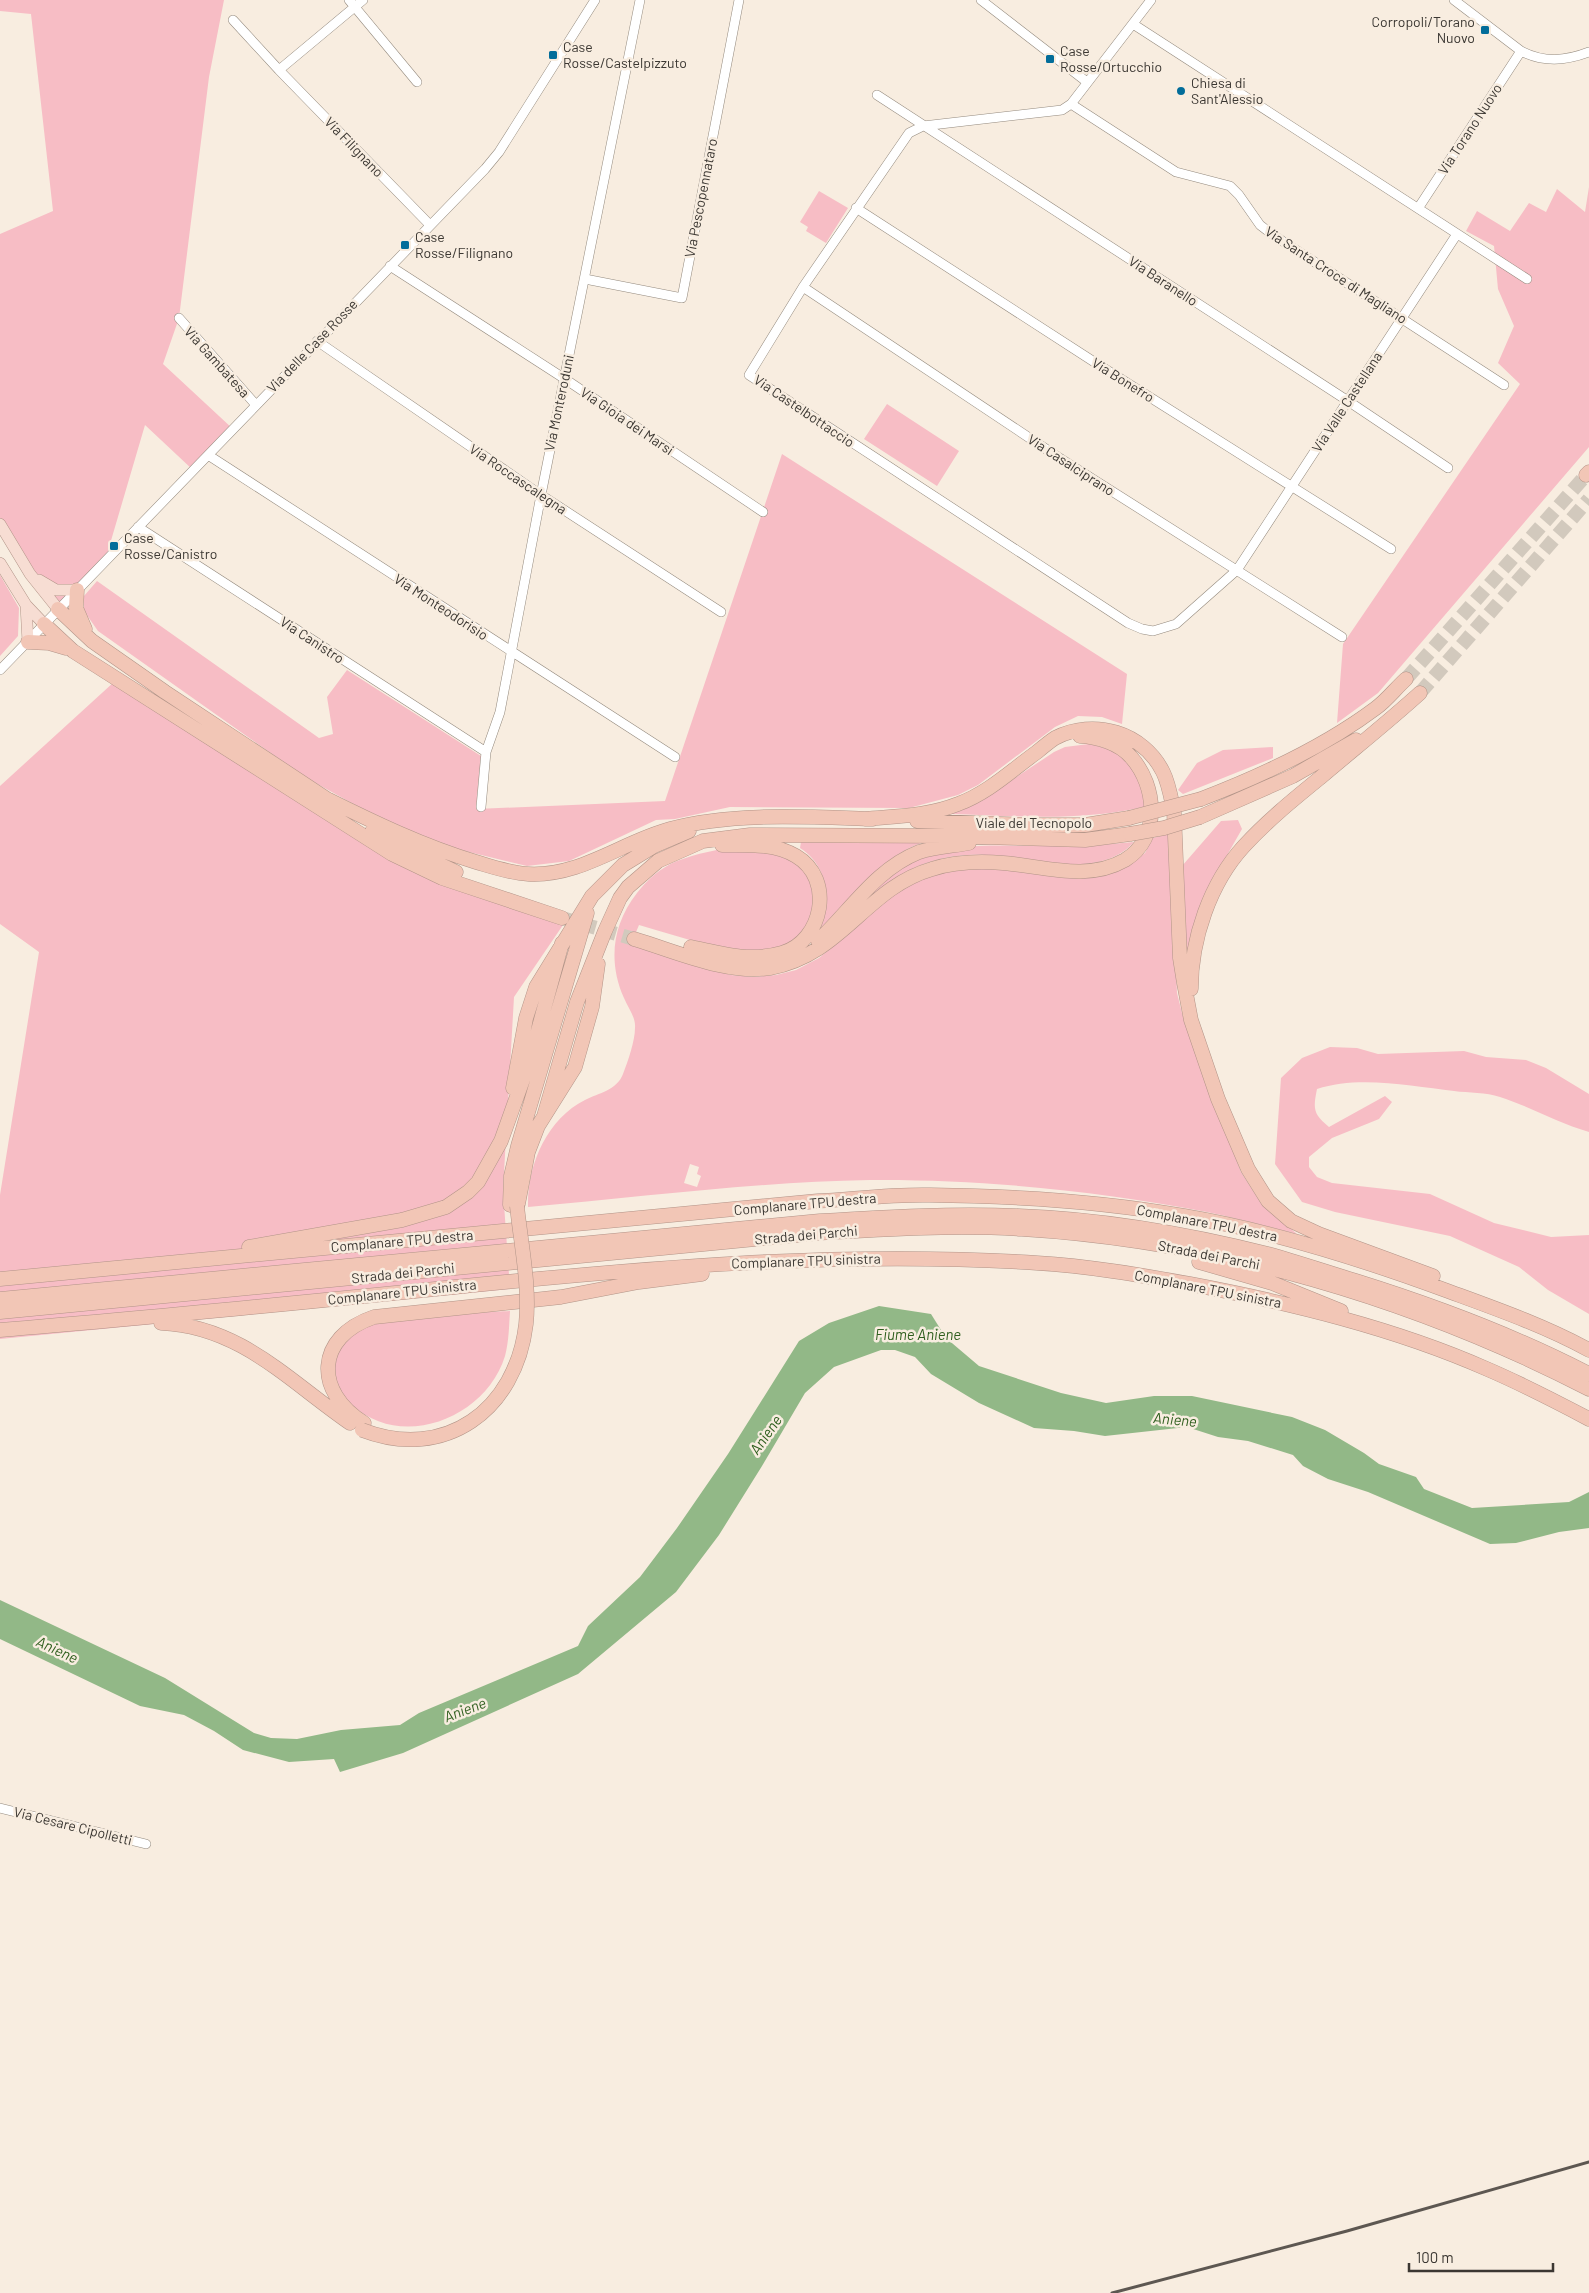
<svg xmlns="http://www.w3.org/2000/svg" width="1589" height="2293" font-family="Barlow,sans-serif">
<style>
.green{fill:#f7bdc5;fill-rule:evenodd}
.water{fill:#92b887}
.lines{fill:none;stroke-linecap:round;stroke-linejoin:round}
.highway-tunnel{stroke:#d2c9bd;stroke-width:14;stroke-dasharray:14 7;stroke-linecap:butt}
.minor-casing{stroke:#948a7e;stroke-width:10}
.major-casing{stroke:#b29488;stroke-width:12}
.highway-casing{stroke:#b29488;stroke-width:15}
.minor{stroke:#fff;stroke-width:9}
.major{stroke:#f7ddd3;stroke-width:11}
.highway{stroke:#f2c6b6;stroke-width:14}
.rail{stroke:#5d5751;stroke-width:3}
.highway-bridge-casing{stroke:#b29488;stroke-width:15;stroke-linecap:butt}
.highway-bridge{stroke:#f2c6b6;stroke-width:14}
.poi-dot{fill:#026d9a;stroke:#f8ede0;stroke-width:2}
.labels{text-anchor:middle;stroke-width:5;stroke-linejoin:round;paint-order:stroke}
.poi-label{font-size:14px;fill:#3b3732;stroke:#f8ede0;text-anchor:start}
.street-label{font-size:14px;fill:#3b3732;stroke:#f8ede0}
.water-label{font-size:15px;font-style:italic;fill:#2e5e1d;stroke:#f8ede0}
</style>
<rect width="100%" height="100%" fill="#f8ede0"/>
<path class="green" d="M0,0H224L209,77L179,318L163,364L233,429L193,470L145,425L105,561L58,609L0,524V234L53,211L31,14L0,11Z
M1589,187V447L1378,693L1337,723L1343,644L1520,384L1498,363L1514,326L1498,289L1494,246L1466,231L1477,211L1510,231L1529,203L1546,212L1557,189L1585,212Z
M819,191L848,208L826,243L806,231L808,227L800,222Z
M887,404L959,451L937,486L864,439Z
M782,454L1127,674L1122,724L1102,717L1078,716L1055,727L978,785L958,795L909,808L730,807L675,819L656,820L569,861L527,866L440,845L384,821L303,776L98,631L84,611V596L97,581L319,738L333,734L327,697L347,670L481,756L476,809L665,801Z
M0,575L19,608L18,636L0,656Z
M114,682L439,882L563,925L514,997L503,1190L510,1289L0,1339V1195L39,952L0,924V786Z
M1089,744C1130,752 1136,769 1147,806C1083,822 1015,816 951,814L988,796L1054,752L1065,747Z
M1273,747V758L1183,794L1178,790L1197,763L1223,750Z
M1238,820L1242,829L1214,878L1185,965L1182,866L1221,821Z
M1170,833L1177,993L1182,1013L1241,1172L1261,1203L1297,1234C1267,1227 1237,1218 1207,1212C1100,1191 978,1179 870,1180C756,1182 641,1197 528,1207C527,1165 547,1119 585,1100C599,1093 617,1090 623,1074C628,1061 635,1041 635,1028C636,1017 628,1008 624,998C608,962 612,925 637,893C647,880 660,868 677,861C696,854 719,848 739,848C778,849 824,865 813,913C805,947 761,956 731,952C720,950 710,946 700,943C680,937 659,931 639,925L631,944L731,975L754,977L776,975L796,970L819,958L899,890L923,877L955,869L1124,868L1145,853L1153,838ZM690,1164L699,1167L697,1174L701,1176L697,1187L684,1183Z
M801,842H805L921,843C878,859 849,900 819,933C830,902 830,867 800,848Z
M1134,842C1098,882 1032,856 985,855C968,854 949,856 933,861C902,869 877,892 853,911C873,892 893,871 918,858C948,842 1008,846 1042,846C1073,846 1103,845 1134,842Z
M1330,1047L1357,1048L1378,1054L1464,1051L1486,1057L1526,1060L1546,1068L1589,1094V1132C1558,1123 1531,1107 1500,1097C1486,1092 1469,1093 1454,1091C1412,1086 1358,1075 1317,1089C1313,1109 1313,1114 1329,1127L1385,1096L1392,1102L1379,1119L1332,1138L1309,1157V1167L1317,1177L1332,1183L1430,1194L1494,1223L1551,1237L1589,1235V1314L1548,1290L1519,1267L1450,1236L1335,1212L1302,1202L1275,1164L1281,1078L1302,1058Z
M510,1311C509,1326 509,1341 505,1356C486,1418 402,1451 352,1405C340,1394 333,1381 335,1365C337,1350 343,1339 356,1330C381,1314 476,1313 510,1311Z"/>
<path class="water" d="M879,1306L931,1314L946,1338L979,1366L1061,1393L1106,1403L1154,1396H1192L1292,1417L1325,1430L1364,1453L1379,1464L1416,1477L1424,1489L1472,1508L1569,1502L1589,1492V1528L1559,1532L1516,1543L1490,1544L1368,1492L1328,1479L1303,1466L1293,1455L1248,1441L1218,1437L1187,1427L1105,1436L1074,1431L1034,1428L979,1403L931,1374L915,1357L895,1350H881L834,1367L805,1393L762,1466L719,1535L676,1592L578,1674L403,1753L340,1772L334,1759L289,1762L243,1750L214,1731L184,1715L140,1706L0,1639V1600L165,1678L254,1733L271,1738L297,1739L341,1730L400,1725L419,1713L578,1646L588,1626L640,1577L677,1528L728,1454L799,1341L829,1323Z"/>
<g class="lines">
<path class="highway-tunnel" d="M1406,679L1586,475
M1420,693L1589,499
M562,918L634,939"/>
<g class="minor-casing">
<path id="minor" d="M349,0L417,82
M981,0L1087,82
M1151,0L1071,104L1062,110L923,126L909,133L803,287L749,375L1128,623L1142,629L1153,631L1176,624L1237,570L1457,234
M1454,0L1521,51C1544,63 1566,61 1589,52
M233,20L279,70L430,225
M1133,24L1527,279
M279,70L363,0
M877,95L1348,401L1448,468
M1071,104L1176,172L1230,186L1239,195L1260,225L1273,235L1504,385
M1419,207L1521,51
M856,208L1102,367L1391,549
M390,266L565,379L763,512
M585,279L682,298L739,0
M803,287L1058,457L1342,637
M179,318L256,405
M317,341L541,495L721,612
M208,455L675,757
M138,527L486,752
M0,670L485,169L499,152L595,0
M481,807L486,752L500,712L541,495L640,0
M0,1808L146,1844"/>
</g>
<g class="major-casing">
<path id="major" d="M0,524L30,574L58,609
M0,563L26,605L44,624
M39,580L56,590H77
M26,605L28,642"/>
</g>
<g class="highway-casing">
<path id="highway" d="M1586,475L1589,472
M77,590L76,608L85,629
M58,609L92,641L165,692L330,801
M44,624L73,651L392,854L442,878L562,918
M28,642L49,643L66,648
M323,797C373,822 423,846 476,862C493,867 510,873 528,874C580,877 622,842 670,829C732,812 809,817 873,819
M1201,799C1261,776 1324,747 1376,708C1387,700 1396,688 1406,679
M1200,817L1293,776L1356,740
M865,819C897,816 928,816 958,804C988,793 1012,770 1037,752C1043,747 1049,742 1055,738C1094,718 1143,732 1163,772C1169,784 1171,798 1174,812L1180,958L1184,983L1191,1020L1218,1099L1248,1169L1268,1201L1291,1221L1319,1234L1433,1276
M917,821L1029,825H1085L1129,818
M373,829L395,843L456,872
M634,939C675,951 727,975 770,968C842,955 866,888 932,869C954,862 979,861 1003,863C1043,866 1087,882 1125,860C1161,838 1157,786 1131,757C1119,743 1098,737 1080,736
M818,941C851,910 876,869 919,852C935,847 953,846 969,843
M691,947C722,954 751,962 782,953C823,941 835,879 796,856C775,843 746,845 722,845
M1191,989C1191,939 1210,883 1244,846C1268,820 1294,799 1321,777C1354,749 1388,722 1420,693
M513,1088L526,1018L536,987L592,896L623,865L654,846L689,831
M544,1116L577,1002L605,931L620,898L628,887L658,861L703,841L750,835L946,836L1085,840L1130,834
M518,1204L528,1152L538,1126L575,1067L592,1007L598,964
M510,1205L511,1176L518,1146L587,913
M249,1247L402,1220L446,1207L468,1192L478,1182L501,1141L530,1060L562,943
M1199,1262L1272,1283L1341,1311
M0,1279L818,1201C855,1199 893,1194 930,1195C1015,1196 1100,1201 1184,1216C1273,1231 1361,1259 1445,1290C1494,1308 1543,1325 1589,1350
M0,1299L820,1221C886,1217 953,1213 1019,1216C1102,1219 1188,1234 1268,1254C1297,1262 1326,1272 1356,1281C1436,1306 1514,1335 1589,1374
M0,1312L818,1233C886,1229 954,1225 1022,1229C1219,1241 1414,1299 1589,1389
M161,1323C240,1326 289,1381 350,1423
M0,1330C149,1318 297,1303 445,1288C642,1268 840,1250 1037,1263C1088,1266 1140,1275 1190,1284C1290,1303 1394,1328 1487,1369C1522,1384 1555,1401 1589,1419
M364,1423C314,1392 315,1337 374,1317L561,1297L639,1282L702,1274"/>
</g>
<use href="#minor" class="minor"/>
<use href="#major" class="major"/>
<use href="#highway" class="highway"/>
<path class="rail" d="M1112,2293L1347,2231L1589,2162"/>
<g class="highway-bridge-casing">
<path id="highway-bridge" d="M1129,818L1201,799
M1130,834L1164,828L1200,817
M362,1430C445,1462 516,1410 526,1324C530,1286 521,1245 517,1206"/>
</g>
<use href="#highway-bridge" class="highway-bridge"/>
</g>
<g class="poi-dot">
<rect x="1480" y="25" width="10" height="10" rx="2.5"/>
<rect x="548" y="50" width="10" height="10" rx="2.5"/>
<rect x="1045" y="54" width="10" height="10" rx="2.5"/>
<circle cx="1181" cy="91" r="5"/>
<rect x="400" y="240" width="10" height="10" rx="2.5"/>
<rect x="109" y="541" width="10" height="10" rx="2.5"/>
</g>
<g class="labels">
<g class="poi-label">
<text x="1475" y="27" text-anchor="end">Corropoli/Torano<tspan x="1475" dy="16">Nuovo</tspan></text>
<text x="563" y="52">Case<tspan x="563" dy="16">Rosse/Castelpizzuto</tspan></text>
<text x="1060" y="56">Case<tspan x="1060" dy="16">Rosse/Ortucchio</tspan></text>
<text x="1191" y="88">Chiesa di<tspan x="1191" dy="16">Sant'Alessio</tspan></text>
<text x="415" y="242">Case<tspan x="415" dy="16">Rosse/Filignano</tspan></text>
<text x="124" y="543">Case<tspan x="124" dy="16">Rosse/Canistro</tspan></text>
</g>
<g class="street-label">
<text transform="translate(1470 129) rotate(-57)" y="5">Via Torano Nuovo</text>
<text transform="translate(354 147) rotate(46)" y="5">Via Filignano</text>
<text transform="translate(701 198) rotate(-79)" y="5">Via Pescopennataro</text>
<text transform="translate(1336 275) rotate(33)" y="5">Via Santa Croce di Magliano</text>
<text transform="translate(1163 281) rotate(33)" y="5">Via Baranello</text>
<text transform="translate(312 346) rotate(-46)" y="5">Via delle Case Rosse</text>
<text transform="translate(217 362) rotate(48)" y="5">Via Gambatesa</text>
<text transform="translate(1123 380) rotate(32)" y="5">Via Bonefro</text>
<text transform="translate(1347 402) rotate(-57)" y="5">Via Valle Castellana</text>
<text transform="translate(559 403) rotate(-78)" y="5">Via Monteroduni</text>
<text transform="translate(804 411) rotate(34)" y="5">Via Castelbottaccio</text>
<text transform="translate(627 421) rotate(34)" y="5">Via Gioia dei Marsi</text>
<text transform="translate(1071 465) rotate(33)" y="5">Via Casalciprano</text>
<text transform="translate(518 479) rotate(34)" y="5">Via Roccascalegna</text>
<text transform="translate(441 607) rotate(33)" y="5">Via Monteodorisio</text>
<text transform="translate(312 640) rotate(33)" y="5">Via Canistro</text>
<text x="1034" y="828">Viale del Tecnopolo</text>
<text transform="translate(805 1204) rotate(-5)" y="5">Complanare TPU destra</text>
<text transform="translate(1207 1223) rotate(11)" y="5">Complanare TPU destra</text>
<text transform="translate(806 1235) rotate(-5)" y="5">Strada dei Parchi</text>
<text transform="translate(402 1241) rotate(-5)" y="5">Complanare TPU destra</text>
<text transform="translate(1209 1255) rotate(11)" y="5">Strada dei Parchi</text>
<text transform="translate(806 1261) rotate(-2)" y="5">Complanare TPU sinistra</text>
<text transform="translate(403 1273) rotate(-6)" y="5">Strada dei Parchi</text>
<text transform="translate(1208 1289) rotate(11)" y="5">Complanare TPU sinistra</text>
<text transform="translate(402 1292) rotate(-6)" y="5">Complanare TPU sinistra</text>
<text transform="translate(73 1826) rotate(14)" y="5">Via Cesare Cipolletti</text>
</g>
<g class="water-label">
<text x="918" y="1340">Fiume Aniene</text>
<text transform="translate(1175 1420) rotate(5)" y="5">Aniene</text>
<text transform="translate(766 1435) rotate(-55)" y="5">Aniene</text>
<text transform="translate(57 1650) rotate(25)" y="5">Aniene</text>
<text transform="translate(465 1710) rotate(-21)" y="5">Aniene</text>
</g>
</g>
<path d="M1409 2263v8h144v-8" fill="none" stroke="#3b3732" stroke-width="2.5"/>
<text x="1416" y="2263" font-size="15" fill="#3b3732" stroke="#f8ede0" stroke-width="4" paint-order="stroke">100 m</text>
</svg>
